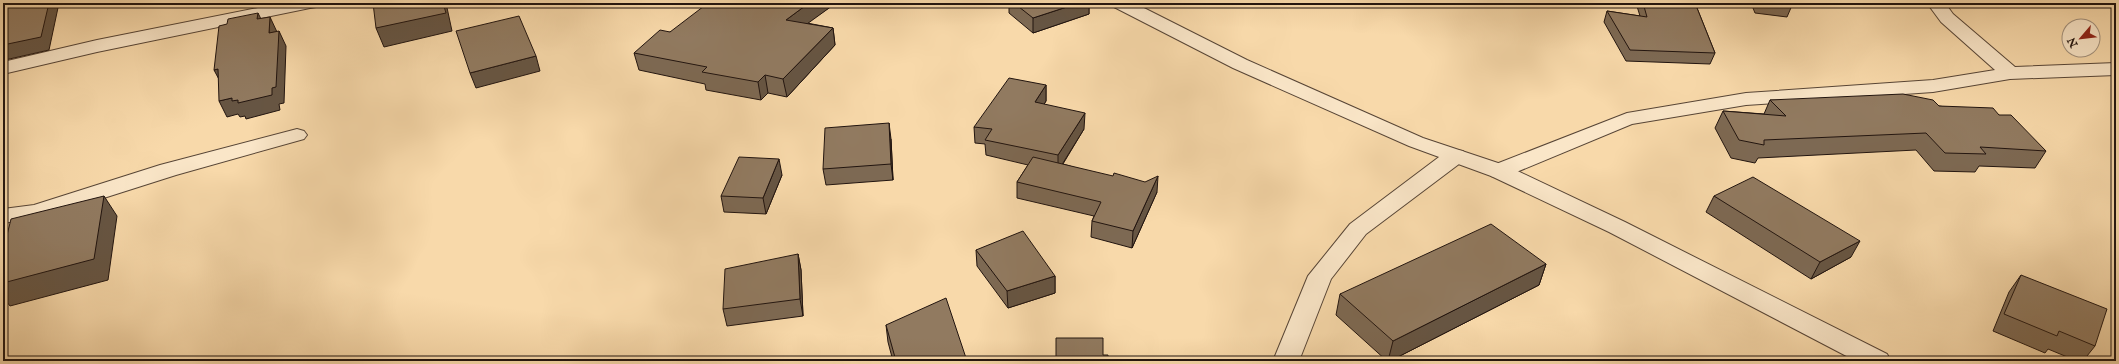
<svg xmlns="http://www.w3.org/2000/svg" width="2119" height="364" font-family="'IM FELL English',serif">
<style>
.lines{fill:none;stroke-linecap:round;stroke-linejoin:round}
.minor-casing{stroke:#574536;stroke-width:2}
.tertiary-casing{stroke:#574536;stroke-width:2}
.minor{fill:#fae6c8;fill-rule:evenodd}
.tertiary{fill:#fae6c8;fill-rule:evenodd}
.wall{fill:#7d6953;stroke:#21140f}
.shaded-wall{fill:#665543;stroke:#21140f}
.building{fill:#917a60;stroke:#21140f}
</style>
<rect width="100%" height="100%" fill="#f8d9aa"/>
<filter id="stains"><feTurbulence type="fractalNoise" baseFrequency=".005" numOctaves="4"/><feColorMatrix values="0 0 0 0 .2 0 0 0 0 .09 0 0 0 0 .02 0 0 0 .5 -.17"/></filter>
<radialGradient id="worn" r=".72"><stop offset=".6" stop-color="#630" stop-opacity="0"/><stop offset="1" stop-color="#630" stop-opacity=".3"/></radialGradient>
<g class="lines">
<g class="minor-casing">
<path id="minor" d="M283,3H319L316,7L310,8L97,52L3,74V62L97,40Z
M1927,3H1945L1953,14L2015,67L2116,63V75L2010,79L1933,92L1746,105L1632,124L1507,176L1499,178L1491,176L1488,171L1491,166L1627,113L1746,93L1933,80L1995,70L1941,22Z
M297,129L304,131L307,135L304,139L176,175L44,217L3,223V209L34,205L160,165Z
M1455,150L1463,151L1466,156L1463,161L1366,234L1331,279L1299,361H1273L1308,276L1350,224L1447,151Z"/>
</g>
<g class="tertiary-casing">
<path id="tertiary" d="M1111,3H1134L1247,60L1423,138L1507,166L1625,222L1887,354L1891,361H1856L1609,232L1491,176L1409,146L1233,68L1114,7Z"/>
</g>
<use href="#minor" class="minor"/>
<use href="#tertiary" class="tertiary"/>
</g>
<path class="wall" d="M836,3L807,23L833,28L835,45L787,97L768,93L761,100L706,90L705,84L639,70L634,53L670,32Z
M1009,3H1089V14L1033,33L1009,13Z
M1636,3H1695L1715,53L1710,64L1626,61L1604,22L1607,11L1640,16Z
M1751,3H1793L1787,17L1755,13Z
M1046,85V101L1044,104L1084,129L1063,164L1157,192L1132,248L1091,237L1092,221L1094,216L1017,198V182L1028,165L986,155L985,144L975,143L974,127Z
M1770,100L1939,106L1999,115L2046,151L2035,168L1979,166L1975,172L1934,171L1916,150L1758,158L1755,163L1731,158L1715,128L1723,111L1764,114Z
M891,139L893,180L826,185L823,169Z
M782,175L766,214L724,212L721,196Z
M1714,196L1851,257L1811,279L1706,212Z
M976,250L1055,276V293L1008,308L977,266Z
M798,254L801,270L803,316L727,326L723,309Z
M1546,264L1539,285L1390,361H1387L1336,315L1340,294Z
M2021,275L2095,346L2083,361H2077L2048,349L2045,353L1993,331L2009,292Z
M886,325L967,361H893L888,342Z"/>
<path class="shaded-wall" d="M49,3H59L49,50L5,60L3,57V45Z
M443,3H446L452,31L384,47L376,28Z
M809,3H836L789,37L786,20Z
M1079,3H1089V14L1033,33V18Z
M258,13L265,27L257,19Z
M270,17L277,32L269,33Z
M833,28L835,45L787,97L783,79Z
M279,31L286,46L284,103L279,104L280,110L246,119L245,116L240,117L238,114L227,117L219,101L272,88Z
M536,56L540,71L476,88L470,73Z
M218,69L222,85L214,70Z
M765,75L768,93L761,100L758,82Z
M1046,85V101L1036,118L1035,102Z
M1085,113L1084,129L1058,171V155Z
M889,123L891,139L893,180L891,164Z
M779,159L782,175L766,214L763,198Z
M1158,176L1157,192L1132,248L1133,231Z
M104,196L117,216L108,280L10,306L3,297V283Z
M1860,241L1851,257L1811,279L1820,262Z
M798,254L801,270L803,316L800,299Z
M1546,264L1539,285L1390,361H1388L1393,341Z
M1055,276V293L1008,308L1007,291Z"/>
<path class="building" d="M9,3H49L41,37L3,45V25Z
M373,3H443L446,13L376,28Z
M708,3H809L786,20L833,28L783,79L765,75L758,82L702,72L707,67L634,53L660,30L670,32Z
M1014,3H1079L1033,18Z
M1643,3H1695L1715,53L1630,50L1607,11L1647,17Z
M258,13L257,19L270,17L269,33L279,31L276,87L272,88V95L238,103V100L232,101V98L219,101L218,69L214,70L219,26L227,24L228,19Z
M519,16L536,56L470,73L456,31Z
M1009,78L1046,85L1035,102L1085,113L1058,155L985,140L992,129L974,127Z
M1903,94L1933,100L1939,106L1993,108L1999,115H2011L2046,151L1980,147L1986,154L1945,153L1926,133L1764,140V145L1739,140L1723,111L1786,116L1770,100Z
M889,123L891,164L823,169L825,128Z
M739,157L779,159L763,198L721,196Z
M1033,157L1113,176L1114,173L1145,182L1158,176L1133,231L1092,221L1101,202L1017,182Z
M1753,177L1860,241L1820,262L1714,196Z
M104,196L94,259L3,283V251L11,219Z
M1491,224L1546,264L1393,341L1340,294Z
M1023,231L1055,276L1007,291L976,250Z
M798,254L800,299L723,309L725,269Z
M2021,275L2107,309L2095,346L2059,331L2057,336L2004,314Z
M946,298L967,361H896L886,325Z
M1056,338H1103V355H1108V361H1056Z"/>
<rect width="2119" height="364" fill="none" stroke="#f8d9aa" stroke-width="16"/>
<rect x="4" y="4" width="2111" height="356" fill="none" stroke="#21140f" stroke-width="2"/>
<rect x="8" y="8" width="2103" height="348" fill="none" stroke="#21140f"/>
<g transform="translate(2081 38) rotate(242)"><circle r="19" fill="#fae6c8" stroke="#a3927e"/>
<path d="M0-3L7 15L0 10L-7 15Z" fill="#8f2418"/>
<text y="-6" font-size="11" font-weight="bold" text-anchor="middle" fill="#21140f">N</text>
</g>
<rect width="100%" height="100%" filter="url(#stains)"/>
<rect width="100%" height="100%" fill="url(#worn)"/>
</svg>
